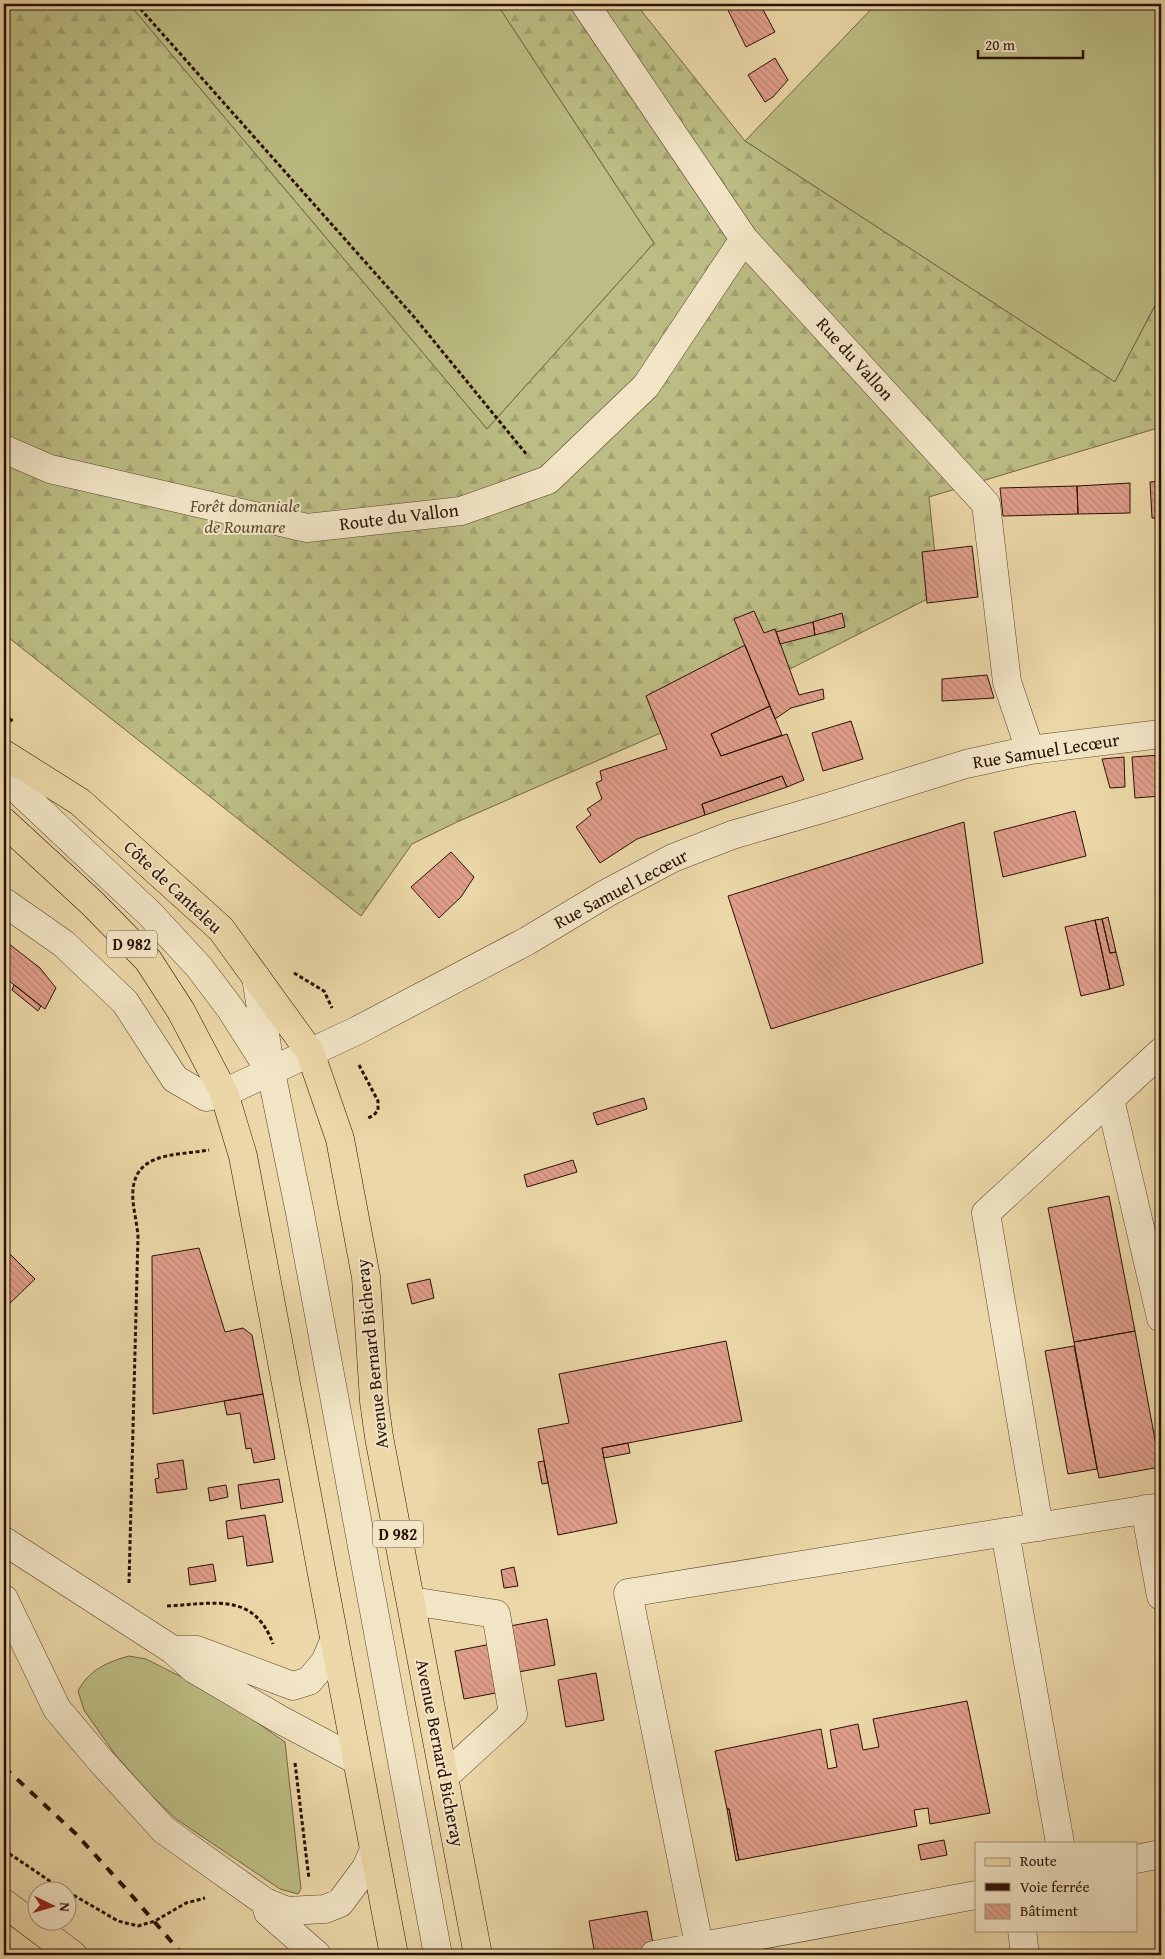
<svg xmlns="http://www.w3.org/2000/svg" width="1165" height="1959" font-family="'Gentium Book Plus',serif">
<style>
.grass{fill:#bcbd84;stroke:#736644}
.forest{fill:url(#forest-firs);stroke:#736644}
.building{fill:url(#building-back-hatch);stroke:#2a1005}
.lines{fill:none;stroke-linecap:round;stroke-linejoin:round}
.minor-casing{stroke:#5a422e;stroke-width:29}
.major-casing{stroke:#2a1005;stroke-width:29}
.path{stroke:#2a1005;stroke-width:3;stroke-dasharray:4 2.5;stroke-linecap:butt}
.minor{stroke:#f2e5c6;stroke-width:28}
.major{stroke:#ebd7a7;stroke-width:28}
.rail{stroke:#2a1005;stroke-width:4;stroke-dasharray:9 9;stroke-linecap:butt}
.labels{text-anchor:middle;stroke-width:4;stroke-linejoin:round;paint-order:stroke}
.shield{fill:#f2e5c6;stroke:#66503f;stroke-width:1}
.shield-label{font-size:16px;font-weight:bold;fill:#2a1005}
.street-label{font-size:18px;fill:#2a1005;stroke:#f2e5c6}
.park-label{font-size:18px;font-style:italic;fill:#5d4d31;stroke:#f2e5c6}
</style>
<defs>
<pattern id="forest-firs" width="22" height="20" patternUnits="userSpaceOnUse" patternTransform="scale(1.25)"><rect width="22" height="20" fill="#bcbd84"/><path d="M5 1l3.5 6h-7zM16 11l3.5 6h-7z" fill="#a2a170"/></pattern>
<pattern id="building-back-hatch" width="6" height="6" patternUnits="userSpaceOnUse" patternTransform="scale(1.25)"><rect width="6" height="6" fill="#e09e8a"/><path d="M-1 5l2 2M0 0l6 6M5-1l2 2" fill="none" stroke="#c08776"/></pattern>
</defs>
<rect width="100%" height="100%" fill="#ebd7a7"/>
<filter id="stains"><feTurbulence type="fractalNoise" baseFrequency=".004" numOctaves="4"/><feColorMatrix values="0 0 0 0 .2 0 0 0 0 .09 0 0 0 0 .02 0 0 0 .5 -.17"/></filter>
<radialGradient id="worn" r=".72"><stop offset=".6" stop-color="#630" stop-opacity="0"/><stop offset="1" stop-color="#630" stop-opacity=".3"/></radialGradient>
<path class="grass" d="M129,4H497L654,243L487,429Z
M876,4H1161V294L1115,382L745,141Z
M129,1656L146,1659L219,1696L285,1742L301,1889L298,1894L280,1889L176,1819L149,1793L114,1753L84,1710L78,1691C89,1670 107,1662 129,1656Z"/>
<path class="forest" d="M4,4H129L487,429L654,243L497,4H636L745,141L1115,382L1161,294V427L929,497L939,593L688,721L457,822L412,844L361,916L4,634Z"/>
<path class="building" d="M725,4H760L775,32L746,47Z
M775,58L788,80L773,97L765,102L748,75Z
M1161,481V518H1152L1150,482Z
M1130,483V513L1078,514L1077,486Z
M1077,486L1078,514L1003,516L1000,488Z
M972,546L978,597L927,603L922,552Z
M754,611L764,633L775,629L799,695L823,689L824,699L791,708L775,719L734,619Z
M842,613L845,627L815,635L813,622Z
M813,622L815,635L780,644L776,632Z
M745,645L770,706L711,734L721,756L787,734L804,780L787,787L782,776L702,804L705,815L637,839L600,863L576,827L591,815L587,809L602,799L596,783L602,780L600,771L667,749L646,696Z
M987,675L994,698L942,701V679Z
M770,706L782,735L721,756L711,734Z
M851,721L863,759L823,771L812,733Z
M1161,755V796L1135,798L1132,757Z
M1124,757L1125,787L1110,788L1102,759Z
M782,776L787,787L705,815L702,804Z
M1075,811L1086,856L1003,877L994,832Z
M964,822L983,963L771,1029L728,896Z
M451,852L474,877L461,897L439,918L411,887Z
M1108,917L1116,952L1110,953L1102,919Z
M1102,919L1110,953L1116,952L1124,985L1110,989L1095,920Z
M1095,920L1110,989L1081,996L1065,927Z
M4,940L40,968L56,988L45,1009L4,977Z
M14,985L41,1006L38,1011L12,990Z
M644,1098L647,1109L597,1125L593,1113Z
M573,1160L577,1172L527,1187L524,1175Z
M1109,1196L1135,1331L1074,1342L1048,1208Z
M4,1248L35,1279L4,1309Z
M199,1248L225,1332L243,1328L252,1335L263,1394L153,1414L152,1256Z
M430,1279L434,1298L412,1304L407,1284Z
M1135,1331L1160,1467L1099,1478L1074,1342Z
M726,1341L742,1421L602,1448L617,1523L558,1535L538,1429L569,1423L559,1374Z
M1074,1346L1097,1469L1068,1474L1045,1351Z
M263,1394L275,1459L254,1463L251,1448L246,1449L240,1413L227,1415L224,1401Z
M628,1443L630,1453L604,1458L602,1448Z
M183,1460L187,1489L157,1493L155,1479L159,1478L157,1464Z
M544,1461L548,1483L542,1484L538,1462Z
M279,1479L283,1502L241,1509L238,1485Z
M226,1485L228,1497L210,1501L208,1488Z
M265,1515L273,1562L247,1566L243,1536L228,1539L226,1521Z
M213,1564L216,1581L190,1585L188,1568Z
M514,1567L518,1586L504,1588L501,1570Z
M547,1619L555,1665L498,1676L501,1692L464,1699L455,1651L491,1644L489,1630Z
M596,1673L604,1720L566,1727L558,1680Z
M967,1701L990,1813L930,1824L928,1808L914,1810L917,1826L739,1860L729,1809H727L715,1751L821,1729L828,1769L837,1767L830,1730L858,1724L863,1750L879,1747L873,1719Z
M727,1809H729L739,1860L736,1861Z
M944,1840L947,1855L921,1860L918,1845Z
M647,1911L655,1955H595L589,1921Z"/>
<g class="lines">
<g class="minor-casing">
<path id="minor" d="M585,4L744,239L986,504L1007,682L1030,750
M4,449L50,469L307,528L461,511L548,480L646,386L744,239
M4,777L150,914L199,967L230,1008L265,1063
M4,902L64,944L125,1002L175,1079L206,1097L224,1093L356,1031L527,941L607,893L673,858L732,835L825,808L966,764L1030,750L1161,734
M256,977L271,1072L300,1213L438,1955
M1161,1052L1110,1099L1161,1318
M1145,1509L1161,1596
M1039,1527L986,1213L1110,1099
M1005,1532L1060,1843
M4,1541L173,1650L194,1669L279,1719L356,1760
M4,1599L57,1709L101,1761L164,1830L265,1902L287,1911L325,1909L340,1903L366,1868L374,1850
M411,1601L496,1614L513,1714L444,1777
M173,1650H197L293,1686L309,1681L325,1662L334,1641
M1136,1859L1161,1854
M265,1902L268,1912L317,1955
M1022,1930L1025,1955
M654,1955L976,1895
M701,1955L628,1593L1161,1507"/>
</g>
<g class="major-casing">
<path id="major" d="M4,754L80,802L221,929L310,1052L340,1139L366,1277L374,1401L379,1437L478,1955
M4,822L92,903L148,960L181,1011L224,1093L243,1156L394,1955
M4,1903L73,1955"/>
</g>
<path class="path" d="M136,4L415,318L527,455
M4,715L14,722
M294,973L324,991L332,1008
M359,1065L378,1101V1110L374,1115L366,1119
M129,1583L138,1236C137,1224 134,1212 133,1201C129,1151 174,1156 209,1150
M167,1606C212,1604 254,1591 273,1644
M295,1763L309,1879
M4,1850L66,1892
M68,1892L118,1921L138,1926L155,1921L186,1903L205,1898"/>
<use href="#minor" class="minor"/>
<use href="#major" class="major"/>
<path class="rail" d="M4,1767L76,1834L127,1890L183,1955"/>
</g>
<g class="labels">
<g class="shield">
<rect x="107" y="930.5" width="50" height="27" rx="4"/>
<rect x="373" y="1520.5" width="50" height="27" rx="4"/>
</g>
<g class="shield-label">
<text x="132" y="950">D 982</text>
<text x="398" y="1540">D 982</text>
</g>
<g class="street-label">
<text transform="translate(855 359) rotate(48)" y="6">Rue du Vallon</text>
<text transform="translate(399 517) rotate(-7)" y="6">Route du Vallon</text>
<text transform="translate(1046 751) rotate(-9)" y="6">Rue Samuel Lecœur</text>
<text transform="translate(173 887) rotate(43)" y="6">Côte de Canteleu</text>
<text transform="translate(621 889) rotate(-28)" y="6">Rue Samuel Lecœur</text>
<text transform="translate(372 1354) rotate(-96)" y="6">Avenue Bernard Bicheray</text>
<text transform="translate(440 1753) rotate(79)" y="6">Avenue Bernard Bicheray</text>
</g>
<g class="park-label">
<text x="245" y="512">Forêt domaniale<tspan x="245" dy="21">de Roumare</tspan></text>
</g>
</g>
<rect width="1165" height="1959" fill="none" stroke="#ebd7a7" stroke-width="20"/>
<rect x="5" y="5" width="1155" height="1949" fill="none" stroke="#2a1005" stroke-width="2.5"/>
<rect x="10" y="10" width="1145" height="1939" fill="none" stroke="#2a1005"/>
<rect x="975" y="1842" width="162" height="90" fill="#f2e5c6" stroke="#a29079"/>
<rect x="985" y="1858" width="25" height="8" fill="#ebd7a7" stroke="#a29079"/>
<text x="1020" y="1866" font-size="15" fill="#2a1005">Route</text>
<rect x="985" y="1883" width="25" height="8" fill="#2a1005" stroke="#a29079"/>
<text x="1020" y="1892" font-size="15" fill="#2a1005">Voie ferrée</text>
<rect x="985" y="1904" width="25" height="15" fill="url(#building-back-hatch)" stroke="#a29079"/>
<text x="1020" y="1916" font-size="15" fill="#2a1005">Bâtiment</text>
<g transform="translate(52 1906) rotate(95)"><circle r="24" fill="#f2e5c6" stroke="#a29079"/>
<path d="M0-4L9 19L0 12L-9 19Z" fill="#8f2418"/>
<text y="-8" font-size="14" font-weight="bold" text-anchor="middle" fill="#2a1005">N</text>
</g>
<path d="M978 50v8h105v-8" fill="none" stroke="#2a1005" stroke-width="2.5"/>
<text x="985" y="50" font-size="15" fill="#2a1005" stroke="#f2e5c6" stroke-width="4" paint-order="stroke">20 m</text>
<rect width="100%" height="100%" filter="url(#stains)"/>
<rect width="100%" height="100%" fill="url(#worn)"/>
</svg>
